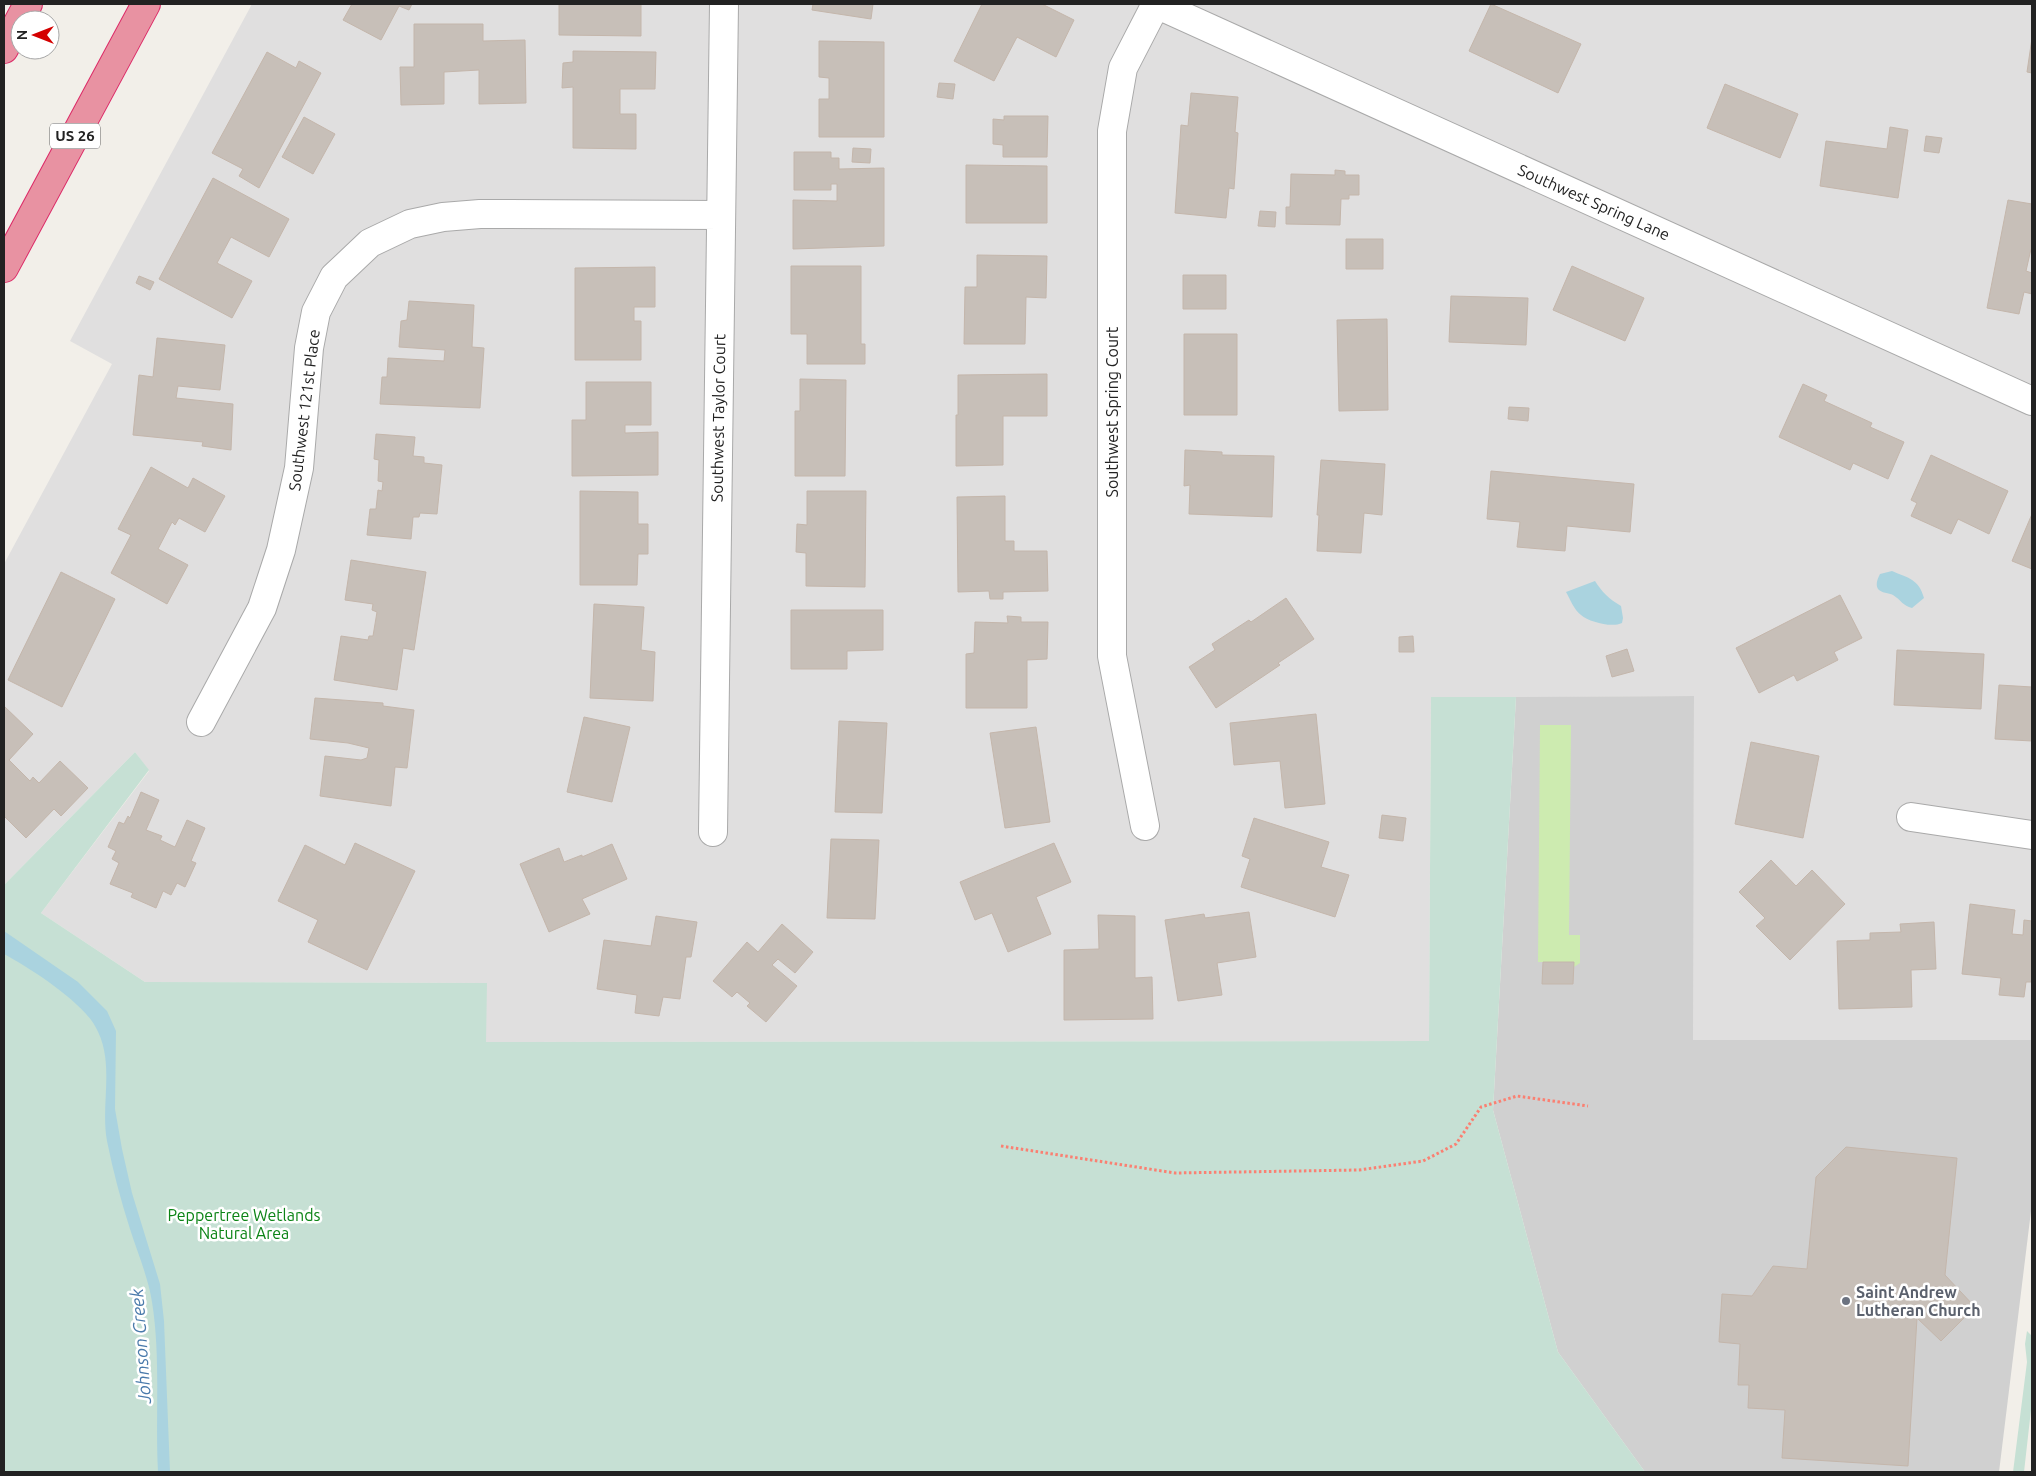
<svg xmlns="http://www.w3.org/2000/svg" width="2036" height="1476" font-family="Ubuntu,sans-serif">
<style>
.residential{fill:#e0dfdf}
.religious{fill:#d0d0d0}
.grass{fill:#cdebb0}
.wetland{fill:#c6e0d4}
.water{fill:#aad3df}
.building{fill:#c7bfb8;stroke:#c4b6ab}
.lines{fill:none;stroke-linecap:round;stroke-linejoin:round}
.minor-casing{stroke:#a9a9a9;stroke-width:30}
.motorway-casing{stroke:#dc2a67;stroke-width:30}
.path{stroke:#fa8072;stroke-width:3;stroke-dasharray:2.5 2.5;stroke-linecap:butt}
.minor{stroke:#fff;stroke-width:28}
.motorway{stroke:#e892a2;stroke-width:28}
.worship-dot{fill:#6b7280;stroke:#fff;stroke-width:2}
.labels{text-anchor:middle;stroke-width:5;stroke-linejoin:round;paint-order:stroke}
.shield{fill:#fff;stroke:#646464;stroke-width:1}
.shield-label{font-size:15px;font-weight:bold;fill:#222}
.street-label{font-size:16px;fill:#222;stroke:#fff}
.park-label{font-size:16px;fill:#0c8416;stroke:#fff}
.worship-label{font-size:16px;font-weight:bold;fill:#5b616d;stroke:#fff;text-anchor:start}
.water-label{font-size:18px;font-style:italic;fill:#4a7aab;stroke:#fff}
</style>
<rect width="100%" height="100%" fill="#f2efe9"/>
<path class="residential" d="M252,4H2032V1040H1692L1694,696L1431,698L1429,1041L486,1042V983L145,982L41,913L149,771L135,752L4,885V564L112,364L70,341Z"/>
<path class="religious" d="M1694,696L1693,1040H2032V1203L1999,1472H1645L1558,1352L1493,1110L1516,697Z"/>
<path class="grass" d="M1540,725H1571L1569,935H1580V963L1574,967L1573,962H1538Z"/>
<path class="wetland" d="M1431,697H1516L1493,1110L1558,1352L1645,1472H4V885L135,752L149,770L41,913L145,982L487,983L486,1042L1429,1041Z
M2027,1331L2032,1336V1401L2024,1472H2013L2027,1362L2025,1344Z"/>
<path class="water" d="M1892,571C1908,578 1919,579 1924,598L1912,608C1903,606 1901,600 1893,595C1889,593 1881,593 1878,589C1875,584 1878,578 1880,574Z
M1595,581C1602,592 1609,599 1621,606L1623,618L1622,623C1612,628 1589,622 1581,615C1574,610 1570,599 1566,592Z
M4,931L78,982L107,1011L116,1031L115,1109L122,1149L132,1193L160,1284L164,1321L170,1472H158C155,1416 161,1358 152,1302C148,1277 138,1254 130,1229C121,1201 113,1171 107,1141C100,1103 116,1062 95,1026C81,1001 30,968 4,954Z"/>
<path class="building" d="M352,4H412L409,10L399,6L381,40L343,20Z
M559,4H641V36L559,35Z
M813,4H873L871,19L812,10Z
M982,4H1042L1074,20L1056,57L1017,37L994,81L954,61Z
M1491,4L1581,44L1558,93L1469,51Z
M414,24H483V41L525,40L526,103L479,104V70L444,72V104L401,105L400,67H414Z
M2032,38V73L2027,72Z
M819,41L884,42V137H819V99H829V78L819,77Z
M573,51L656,52L655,89H620V114H636V149L573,148V87L562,88L563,63L573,62Z
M267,52L296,68L299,61L321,73L259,188L239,176L243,169L212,153Z
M939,83L955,84L953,99L937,97Z
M1725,84L1798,114L1780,158L1707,128Z
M1191,93L1238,97L1235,132L1238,133L1234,189L1229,188L1226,218L1175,213L1181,125L1188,126Z
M1004,116H1048L1047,157H1003V145L993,144V119L1004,120Z
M304,117L335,134L313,174L282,157Z
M1890,127L1908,130L1898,198L1820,186L1826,141L1887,149Z
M1926,136L1942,138L1939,153L1924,151Z
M853,148L871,149L870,163L852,162Z
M794,152H831V158H839V169L884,168V246L793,249V200L837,201V184H831V190H794Z
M966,165L1047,166V223H966Z
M1335,170L1345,171V175H1359V195H1349V199H1341L1340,225L1286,224V207H1290L1291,174L1335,175Z
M213,178L289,219L269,257L231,237L217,263L252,281L232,318L159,279Z
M2008,200L2032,204V249H2031L2026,271L2032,273V294L2024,292L2019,314L1987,308Z
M1260,211L1276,212L1275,227L1258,226Z
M1346,239H1383V269H1346Z
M977,255L1047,256L1046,298L1026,297L1025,344H964L965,287H977Z
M791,266H861V344H865V364H807V334H791Z
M1572,266L1644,298L1625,341L1553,310Z
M655,267V307H634V321H641V360H575V268Z
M1183,275H1226V309H1183Z
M139,276L154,282L150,290L136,283Z
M1451,296L1528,298L1526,345L1449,342Z
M409,301L474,305L472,347L484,348L480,408L380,404L382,377H387L388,358L444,361L445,350L399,347L401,321L407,320Z
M1387,319L1388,410L1339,411L1337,320Z
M1184,334H1237V415H1184Z
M157,338L225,345L220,390L178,386L176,398L233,404L231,450L202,446L203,442L133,435L139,375L153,377Z
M1047,374V416H1003V465L956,466V415H958V375Z
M800,379L846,380L845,476H795V411H800Z
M586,382H651V425H625V433L658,432V475L572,476V420H586Z
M1803,384L1827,395L1824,401L1872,423L1870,427L1904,442L1888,479L1853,463L1850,470L1779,437Z
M1509,407L1529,408L1528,421L1508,419Z
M376,434L415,437L413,456L424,457V463L442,465L437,514L420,513L419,517H413L411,539L367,535L370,509H376L378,490L382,491L383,482L378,481L379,460L374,459Z
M1185,450L1222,452V455L1274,456L1272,517L1189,514L1190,485L1184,486Z
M1931,455L2008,491L1989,534L1958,519L1951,534L1911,516L1917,503L1911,500Z
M1321,460L1385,464L1382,515L1364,513L1361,553L1317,551L1319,515H1317Z
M151,467L188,488L193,478L225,496L205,532L179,518L175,525L172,522L158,549L188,565L167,604L111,573L131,535L118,529Z
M1491,471L1634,484L1630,532L1567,526L1565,551L1517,547L1520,522L1487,519Z
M580,491L638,492V524H648V554H638L637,585H580Z
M807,491H866L865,587L806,586V553L796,552L797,524L807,525Z
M1005,496V541H1014V551H1047L1048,591L1003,592V599H990L989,591L958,592L957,497Z
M2032,514V569L2012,561Z
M351,560L426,572L414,650L403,648L397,690L334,680L341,636L368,640L369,636H373L377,612L372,610L373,604L345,600Z
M61,572L115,599L62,707L8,680Z
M1840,595L1862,638L1834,652L1838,660L1797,681L1794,675L1759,693L1736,648Z
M1286,598L1314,639L1278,663L1280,665L1216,708L1189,667L1215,650L1212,644L1249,620L1251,622Z
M594,604L644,607L641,650L655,652L653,701L590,698Z
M791,610H883V650L847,651V669H791Z
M1007,616L1021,617V622H1048L1047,659L1027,660V708H966V654L974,653L975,622L1008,623Z
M1413,636L1414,652H1399V637Z
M1627,649L1634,671L1612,677L1606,656Z
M1897,650L1984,654L1981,709L1894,705Z
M1999,685L2032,687V741L1995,739Z
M315,698L383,703V706L414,710L407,768L395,767L391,806L320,796L325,756L361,760L367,758L369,748L348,743L310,739Z
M4,706L33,734L9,760L30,781L33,777L39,783L60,761L88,788L61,816L54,809L26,838L4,816Z
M1316,714L1325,804L1285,808L1280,761L1234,765L1230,723Z
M584,717L630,727L612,802L567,792Z
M839,721L887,723L882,813L835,812Z
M1036,727L1050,822L1005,828L990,733Z
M1751,742L1819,756L1803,838L1735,824Z
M141,792L159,800L146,830L162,836L160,840L175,847L187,820L205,828L191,861L196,863L185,887L177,883L171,895L163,891L156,908L131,897L133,893L110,884L119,863L112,859L116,851L108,847L119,822L124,824L128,816L130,818Z
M1382,815L1406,818L1403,841L1379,838Z
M1254,818L1329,842L1321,867L1349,875L1335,917L1241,887L1250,859L1242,856Z
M831,839L879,840L875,919L827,918Z
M355,843L415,871L367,970L308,942L318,920L278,901L305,845L345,865Z
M1054,843L1071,882L1036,897L1051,934L1008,952L992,913L975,920L960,882Z
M612,844L627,879L582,899L590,914L549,932L520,864L559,848L564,862L582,855V857Z
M1771,860L1796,886L1812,870L1845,904L1790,960L1756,926L1765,918L1739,892Z
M1970,904L2015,910L2012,934L2023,935L2024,920L2032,921V982H2026L2024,997L1999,995L2001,978L1962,974Z
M1249,912L1256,957L1217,963L1222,995L1178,1001L1165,920L1204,914L1205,918Z
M1098,915L1135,916V978L1152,977L1153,1019L1064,1020V950L1099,949Z
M656,916L697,922L691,957H686L680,999L663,997L659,1016L635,1013L637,995L597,989L604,940L651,946Z
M1934,922L1936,969L1911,970L1912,1007L1839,1009L1837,941L1870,940V933L1901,932L1900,924Z
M782,924L813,952L795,973L778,959L772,965L797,986L766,1022L747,1006L750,1003L737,992L732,997L713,981L747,942L758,952Z
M1543,962H1574L1573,984H1542Z
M1846,1147L1957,1158L1945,1275L1975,1307L1941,1341L1917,1318L1908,1466L1782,1458L1785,1410L1748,1408L1749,1385H1738L1740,1344L1719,1342L1722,1294L1752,1296L1773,1266L1807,1269L1816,1177Z"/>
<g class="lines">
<g class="minor-casing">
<path id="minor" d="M1156,4L2032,401
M201,722L262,608L281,550L299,468L309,348L316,312L334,277L370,243L410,224L443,217L480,214L721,215
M1911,817L2032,835
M1145,826L1112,656V131L1123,68L1156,4
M713,832L724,4"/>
</g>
<g class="motorway-casing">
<path id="motorway" d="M4,49L28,4
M4,268L146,4"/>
</g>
<path class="path" d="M1001,1146L1175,1173L1359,1170L1423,1161L1456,1144L1481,1107L1517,1096L1588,1106"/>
<use href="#minor" class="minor"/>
<use href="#motorway" class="motorway"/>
</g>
<circle class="worship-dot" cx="1846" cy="1301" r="5"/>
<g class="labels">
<rect class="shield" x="50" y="123.5" width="50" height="25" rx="4"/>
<g class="shield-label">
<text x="75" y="141">US 26</text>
</g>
<g class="street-label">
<text transform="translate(1594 202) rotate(24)" y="6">Southwest Spring Lane</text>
<text transform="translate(304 410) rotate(-83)" y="6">Southwest 121st Place</text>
<text transform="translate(1112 412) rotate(-90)" y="6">Southwest Spring Court</text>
<text transform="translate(718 418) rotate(-89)" y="6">Southwest Taylor Court</text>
</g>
<g class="park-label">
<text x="244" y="1221">Peppertree Wetlands<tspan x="244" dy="18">Natural Area</tspan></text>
</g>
<g class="worship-label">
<text x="1856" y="1298">Saint Andrew<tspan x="1856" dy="18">Lutheran Church</tspan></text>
</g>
<g class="water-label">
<text transform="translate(141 1346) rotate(-94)" y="6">Johnson Creek</text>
</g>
</g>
<rect width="2036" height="1476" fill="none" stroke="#222222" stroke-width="10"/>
<g transform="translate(35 35) rotate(270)"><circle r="24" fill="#ffffff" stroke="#a7a7a7"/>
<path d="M0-4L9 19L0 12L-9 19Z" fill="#d40000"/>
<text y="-8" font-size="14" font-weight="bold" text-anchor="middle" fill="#222222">N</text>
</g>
</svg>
